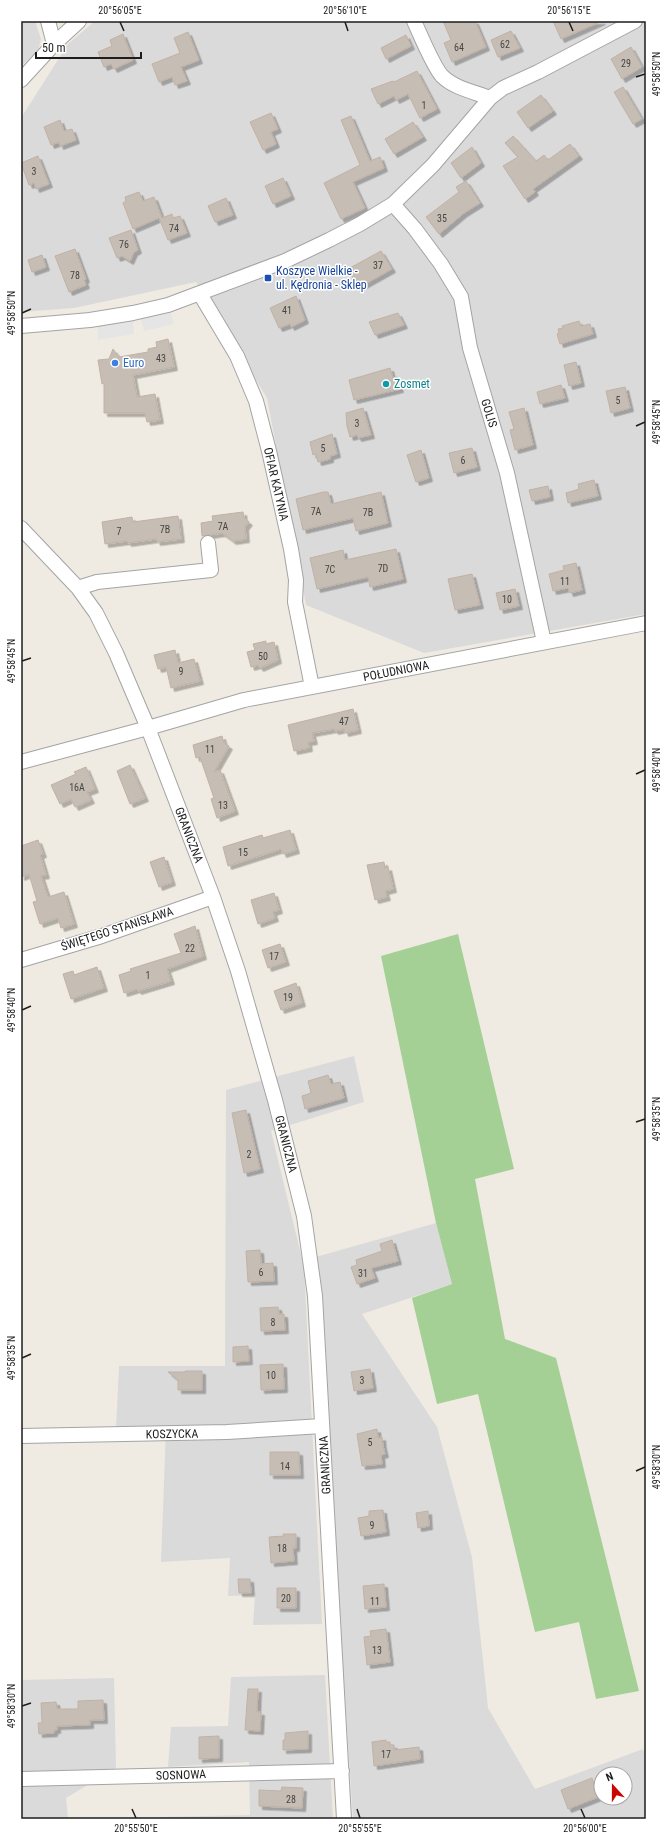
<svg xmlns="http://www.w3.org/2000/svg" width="667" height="1840" font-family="'Roboto Condensed',sans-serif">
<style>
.residential{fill:#dbdada;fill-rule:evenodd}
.forest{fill:#a4d095}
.parking{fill:#e5e5e5}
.building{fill:#c6bdb5;stroke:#c1b1a4;filter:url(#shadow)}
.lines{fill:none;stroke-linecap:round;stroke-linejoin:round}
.minor-casing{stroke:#a4a4a4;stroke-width:16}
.minor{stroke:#fff;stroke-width:14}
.ticks{fill:none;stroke:#1d1d1d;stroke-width:1.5}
.transit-dot{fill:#1a4fb4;stroke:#fff;stroke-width:1.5}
.shop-dot{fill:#3f7fe0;stroke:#fff;stroke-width:1.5}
.culture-dot{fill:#0f9aa8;stroke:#fff;stroke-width:1.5}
.labels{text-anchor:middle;stroke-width:3;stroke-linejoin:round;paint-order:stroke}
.number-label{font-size:10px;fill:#474543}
.transit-label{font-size:12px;fill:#164399;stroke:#fff;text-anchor:start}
.shop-label{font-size:12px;fill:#366cbe;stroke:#fff;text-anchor:start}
.culture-label{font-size:12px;fill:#0d838f;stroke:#fff;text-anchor:start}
.street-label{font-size:12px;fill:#1d1d1d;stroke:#fff}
.neatline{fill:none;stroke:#1d1d1d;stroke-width:1.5}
.ticks-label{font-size:10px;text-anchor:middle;fill:#1d1d1d}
</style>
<defs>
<filter id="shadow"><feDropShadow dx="3.5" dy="3.5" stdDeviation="0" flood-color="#0004"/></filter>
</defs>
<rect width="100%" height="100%" fill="#efebe2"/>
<path class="residential" d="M21,21H35L41,39L38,51L21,66Z
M95,21H646V614L424,653L306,605L267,398L196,282L74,308L21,312V118L68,44Z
M354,1056L364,1102L271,1131L304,1267L322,1624L253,1625L255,1595L228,1596L230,1558L161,1562L166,1429L116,1428L119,1366H225L226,1090Z
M436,1223L452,1284L362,1314L437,1427L472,1557L488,1708L535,1789L643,1749L646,1759V1819H353L316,1257ZM601,1774H625V1798H601Z
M325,1675L333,1819H161V1817L250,1815L249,1762L168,1767L171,1727L228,1726L231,1677Z
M114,1678L116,1768L66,1798L68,1819H21V1680Z"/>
<path class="forest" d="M458,934L514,1169L475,1179L505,1339L556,1358L639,1691L596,1699L579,1622L535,1632L478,1394L437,1404L412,1298L452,1284L436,1223L381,956Z"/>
<path class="parking" d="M170,311L174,324L144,331L140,317Z
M133,321L134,334L98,340V326Z"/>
<path class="building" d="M443,21H475L486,47L452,62L444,43L451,40Z
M553,21H602L561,39Z
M511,31L520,48L498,57L491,40Z
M188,32L199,60L181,67L187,81L175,85L172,77L159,82L152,64L180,53L174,38Z
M123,34L133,60L114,69L111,64L104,67L98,52L112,46L110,40Z
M406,35L411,46L386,59L381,48Z
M631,47L642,67L622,79L611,59Z
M417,71L437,109L420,118L408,94L396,100L394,96L378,104L371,89L393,81L394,82Z
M623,87L642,119L633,124L614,92Z
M541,95L553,111L528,128L517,112Z
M271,113L278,129L271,132L276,144L263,150L250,122Z
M351,116L370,161L380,157L384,168L353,182L365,208L341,219L324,183L360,165L341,120Z
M60,120L64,131L72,129L76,140L60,146L59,142L51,145L44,127Z
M413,122L423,137L394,154L385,139Z
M513,136L536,161L544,155L548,160L570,144L579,156L533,189L535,192L525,199L503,166L518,157L505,143Z
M472,147L481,163L461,178L451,163Z
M38,156L49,184L36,189L34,183L29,185L21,163Z
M283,178L291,196L273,204L265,186Z
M466,181L480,203L464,213L439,234L426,217L459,192L456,187Z
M139,192L143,201L154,197L162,218L172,214L173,218L180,216L187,233L168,240L159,218L133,229L123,203L126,201L125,197Z
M226,198L233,215L215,222L208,206Z
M131,230L138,250L134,252L130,261L122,256L117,258L109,238Z
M75,249L86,279L84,280L86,285L69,292L55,256Z
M381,251L392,269L358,288L348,269Z
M42,255L46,267L32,272L28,260Z
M296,296L305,320L291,327L290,324L279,328L270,308Z
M398,313L404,325L375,335L369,322Z
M579,321L581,326L590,324L593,334L560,344L557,334L559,333L558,329L563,328L562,326Z
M168,339L174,367L133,375L137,397L155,394L160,420L147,422L145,413H104V383L102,384L98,360L109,359L113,349L119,357L148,352V349L157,347L156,342Z
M576,362L581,383L569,386L564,365Z
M390,368L393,378L397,377L400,389L354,400L349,380Z
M561,385L565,398L540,404L537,392Z
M625,387L630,408L611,413L606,391Z
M363,408L371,435L358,438L357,435L350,437L347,426L346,413Z
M524,408L533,445L515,450L510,430L514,429L509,412Z
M332,434L337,454L330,456V459L318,462L316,454L313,455L310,442Z
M472,448L477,467L454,473L449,453Z
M421,450L429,478L416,482L407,455Z
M594,480L598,496L568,503L566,493L579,489L578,484Z
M548,486L550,497L532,501L529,490Z
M323,492H328L331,504L381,492L388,523L356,531L353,518L303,530L296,499Z
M243,512L244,518L249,522L245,527L246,539L233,541L222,533L202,536L201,523L213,521L212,516Z
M178,516L181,539L157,542L156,539L128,543L127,541L105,544L102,522L132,517L133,522Z
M396,549L403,579L370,587L368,577L317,589L310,558L343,550L345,560Z
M576,563L582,590L570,593L568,588L553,591L549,574L564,570L563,566Z
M472,574L480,605L455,610L448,579Z
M515,589L519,606L500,610L496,593Z
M266,641V644L274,642L278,660L260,668L258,665L251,667L247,652L255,650L253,644Z
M175,650L178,663L194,659L200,681L171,688L166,667L158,669L154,655Z
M353,709L358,730L345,733L344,729L335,731L334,729L312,733L314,741L308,742L309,748L294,751L288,725Z
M222,736L224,743L229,746L214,772L220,770L235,811L217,818L211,799L214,798L200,757L196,758L193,745Z
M130,765L145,798L130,804L117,771Z
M86,767L95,789L87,792L91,800L75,807L71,799L60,804L51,785L76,774L74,772Z
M290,830L296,850L283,854L281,849L228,866L223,847L262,835L263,838Z
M38,840L43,854L40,855L46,875L41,876L48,897L64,892L74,924L61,928L58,918L40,924L33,902L37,901L29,874L21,877V846Z
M164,857L172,882L159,887L150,862Z
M384,862L385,868L388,867L393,889L385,891L387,897L375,900L367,865Z
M274,893L279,910L273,912L275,918L258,924L251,900Z
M195,926L203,956L167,969L171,981L138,991L137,989L124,993L119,975L131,971L130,969L181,953L174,934Z
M280,944L286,962L268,968L262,950Z
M97,967L104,988L71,999L63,974L73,971L74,975Z
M296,983L302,1003L281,1010L274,991Z
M328,1075L331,1084L340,1082L344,1098L305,1109L302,1096L311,1093L308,1081Z
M246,1110L260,1169L244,1173L232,1113Z
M392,1240L398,1261L371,1268L375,1278L357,1284L351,1267L357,1265L356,1260L382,1251L380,1244Z
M260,1250L261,1264L273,1263L274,1281L248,1282L246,1251Z
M278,1307L279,1314H284L285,1330L261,1331L260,1308Z
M248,1346L249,1361L233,1362V1347Z
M283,1364L284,1389L261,1390L260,1365Z
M370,1369L373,1388L354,1391L351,1372Z
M185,1371H202V1390H178V1380L168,1372H185Z
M377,1429L378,1438L382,1437L383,1446L385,1454L381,1455L382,1464L362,1466L357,1434Z
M270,1452H299L300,1475H270Z
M383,1510L386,1532L361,1536L358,1518L369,1516V1511Z
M428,1511L429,1526L418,1528L416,1513Z
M283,1534H296V1548H293L294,1561L271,1563L269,1537L284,1536Z
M238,1579H250L251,1593H239Z
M384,1584L386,1607L365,1609L363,1586Z
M277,1588H296V1608H277Z
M386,1629L390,1662L367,1665L364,1637L371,1636L370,1631Z
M248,1689H258L257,1712H261L260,1731L245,1730Z
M103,1700L104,1720H90V1725L57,1726V1730H54V1733L39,1734L38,1723H42L41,1703L56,1702L57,1709H78V1701Z
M308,1731V1749L283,1750V1740H285V1733Z
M219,1736V1758L199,1759V1737Z
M386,1740V1742H390V1745H394V1750L419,1747L420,1759L374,1766L372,1742Z
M592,1778L594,1784L596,1783L601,1796L568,1809L561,1790Z
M282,1787L303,1788L302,1808L259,1806V1790L281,1791Z"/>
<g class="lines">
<g class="minor-casing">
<path id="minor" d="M414,21C420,34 433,66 442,76C454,88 474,92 490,98
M54,44L79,21
M21,80L54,44L48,21
M393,204L415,229L441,264L461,297L470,348L507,473L544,642
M200,294L237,356L256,401L269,451L291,549L296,580L295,602L312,687
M21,326L90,320L133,313L168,305L285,261L329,240L360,224L393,204L433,165L490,98L503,88L538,72L635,21
M21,528L78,588L96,613L116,653L148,728L213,897L238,971L275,1100L304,1216L315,1296L344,1819
M78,588L97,582L211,570L208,543
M21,762L148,728L244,700L646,623
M21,960L102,936L213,897
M21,1436L227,1432L322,1426
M21,1779L342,1771"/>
</g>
<use href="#minor" class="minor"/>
</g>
<path class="ticks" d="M120,22L124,31M345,22L348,31M569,22L573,31M636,77L645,74M22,313L31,309M636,426L645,422M22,661L31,658M636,774L645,770M22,1010L31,1006M636,1122L645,1119M22,1358L31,1354M636,1471L645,1467M22,1706L31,1703M132,1809L136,1818M357,1809L360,1818M581,1809L585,1818"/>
<rect class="transit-dot" x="264" y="274" width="8" height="8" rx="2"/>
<circle class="shop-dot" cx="115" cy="363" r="4"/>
<circle class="culture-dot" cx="386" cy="384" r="4"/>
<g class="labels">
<g class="number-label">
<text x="505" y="48">62</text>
<text x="459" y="51">64</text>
<text x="626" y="67">29</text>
<text x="424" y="109">1</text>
<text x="34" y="175">3</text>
<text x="442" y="222">35</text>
<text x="174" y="232">74</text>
<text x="124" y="248">76</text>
<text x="378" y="269">37</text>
<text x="75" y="279">78</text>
<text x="287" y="314">41</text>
<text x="161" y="362">43</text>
<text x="618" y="404">5</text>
<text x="357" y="427">3</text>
<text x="323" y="452">5</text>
<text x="463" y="464">6</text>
<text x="316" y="515">7A</text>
<text x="368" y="516">7B</text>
<text x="223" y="530">7A</text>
<text x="165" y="533">7B</text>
<text x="119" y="535">7</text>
<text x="383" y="572">7D</text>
<text x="330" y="573">7C</text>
<text x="565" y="585">11</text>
<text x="507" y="603">10</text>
<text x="263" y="660">50</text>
<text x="181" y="675">9</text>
<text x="344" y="725">47</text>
<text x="210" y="753">11</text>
<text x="77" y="791">16A</text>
<text x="223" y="809">13</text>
<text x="243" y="856">15</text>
<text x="190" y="952">22</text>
<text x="274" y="960">17</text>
<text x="148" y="979">1</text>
<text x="288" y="1001">19</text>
<text x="249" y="1158">2</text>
<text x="261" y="1276">6</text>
<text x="363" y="1277">31</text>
<text x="273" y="1326">8</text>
<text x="271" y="1379">10</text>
<text x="362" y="1384">3</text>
<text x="370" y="1446">5</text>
<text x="285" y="1470">14</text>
<text x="372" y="1529">9</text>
<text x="282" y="1552">18</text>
<text x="286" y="1602">20</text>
<text x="375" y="1605">11</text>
<text x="377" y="1654">13</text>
<text x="386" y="1758">17</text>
<text x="291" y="1803">28</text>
</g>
<g class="transit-label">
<text x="276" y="275">Koszyce Wielkie -<tspan x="276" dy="14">ul. Kędronia - Sklep</tspan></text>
</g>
<g class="shop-label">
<text x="123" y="367">Euro</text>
</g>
<g class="culture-label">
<text x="394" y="388">Zosmet</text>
</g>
<g class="street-label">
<text transform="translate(489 413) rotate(73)" y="4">GOLIS</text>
<text transform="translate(276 484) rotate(77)" y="4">OFIAR KATYNIA</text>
<text transform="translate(396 671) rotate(-11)" y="4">POŁUDNIOWA</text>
<text transform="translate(189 835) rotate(69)" y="4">GRANICZNA</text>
<text transform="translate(117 929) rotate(-18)" y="4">ŚWIĘTEGO STANISŁAWA</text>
<text transform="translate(286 1144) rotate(76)" y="4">GRANICZNA</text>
<text transform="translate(172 1434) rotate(-1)" y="4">KOSZYCKA</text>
<text transform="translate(325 1465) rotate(-93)" y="4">GRANICZNA</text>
<text transform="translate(181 1775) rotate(-2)" y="4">SOSNOWA</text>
</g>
</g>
<rect width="667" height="1840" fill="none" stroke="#ffffff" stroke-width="44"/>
<g transform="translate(613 1786) rotate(339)"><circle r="19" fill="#ffffff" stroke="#a5a5a5"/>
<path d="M0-3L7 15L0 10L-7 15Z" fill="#ca0600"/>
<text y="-6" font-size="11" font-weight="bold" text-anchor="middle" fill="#1d1d1d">N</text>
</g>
<path d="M36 52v6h105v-6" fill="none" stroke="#1d1d1d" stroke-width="2"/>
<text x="42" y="52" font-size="12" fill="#1d1d1d" stroke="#ffffff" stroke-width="3" paint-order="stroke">50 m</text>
<rect x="22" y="22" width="623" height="1796" class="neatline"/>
<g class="ticks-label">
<text x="120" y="14">20°56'05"E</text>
<text x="345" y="14">20°56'10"E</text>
<text x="569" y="14">20°56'15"E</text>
<text transform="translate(656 74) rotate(-90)" y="4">49°58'50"N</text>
<text transform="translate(11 313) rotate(-90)" y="4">49°58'50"N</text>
<text transform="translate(656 422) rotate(-90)" y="4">49°58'45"N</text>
<text transform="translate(11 661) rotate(-90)" y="4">49°58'45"N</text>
<text transform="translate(656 770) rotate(-90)" y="4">49°58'40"N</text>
<text transform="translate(11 1010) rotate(-90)" y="4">49°58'40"N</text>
<text transform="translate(656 1119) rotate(-90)" y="4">49°58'35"N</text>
<text transform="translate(11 1358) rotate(-90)" y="4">49°58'35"N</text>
<text transform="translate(656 1467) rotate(-90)" y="4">49°58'30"N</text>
<text transform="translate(11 1706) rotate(-90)" y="4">49°58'30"N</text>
<text x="136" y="1832">20°55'50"E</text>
<text x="360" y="1832">20°55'55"E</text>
<text x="585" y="1832">20°56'00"E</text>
</g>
</svg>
